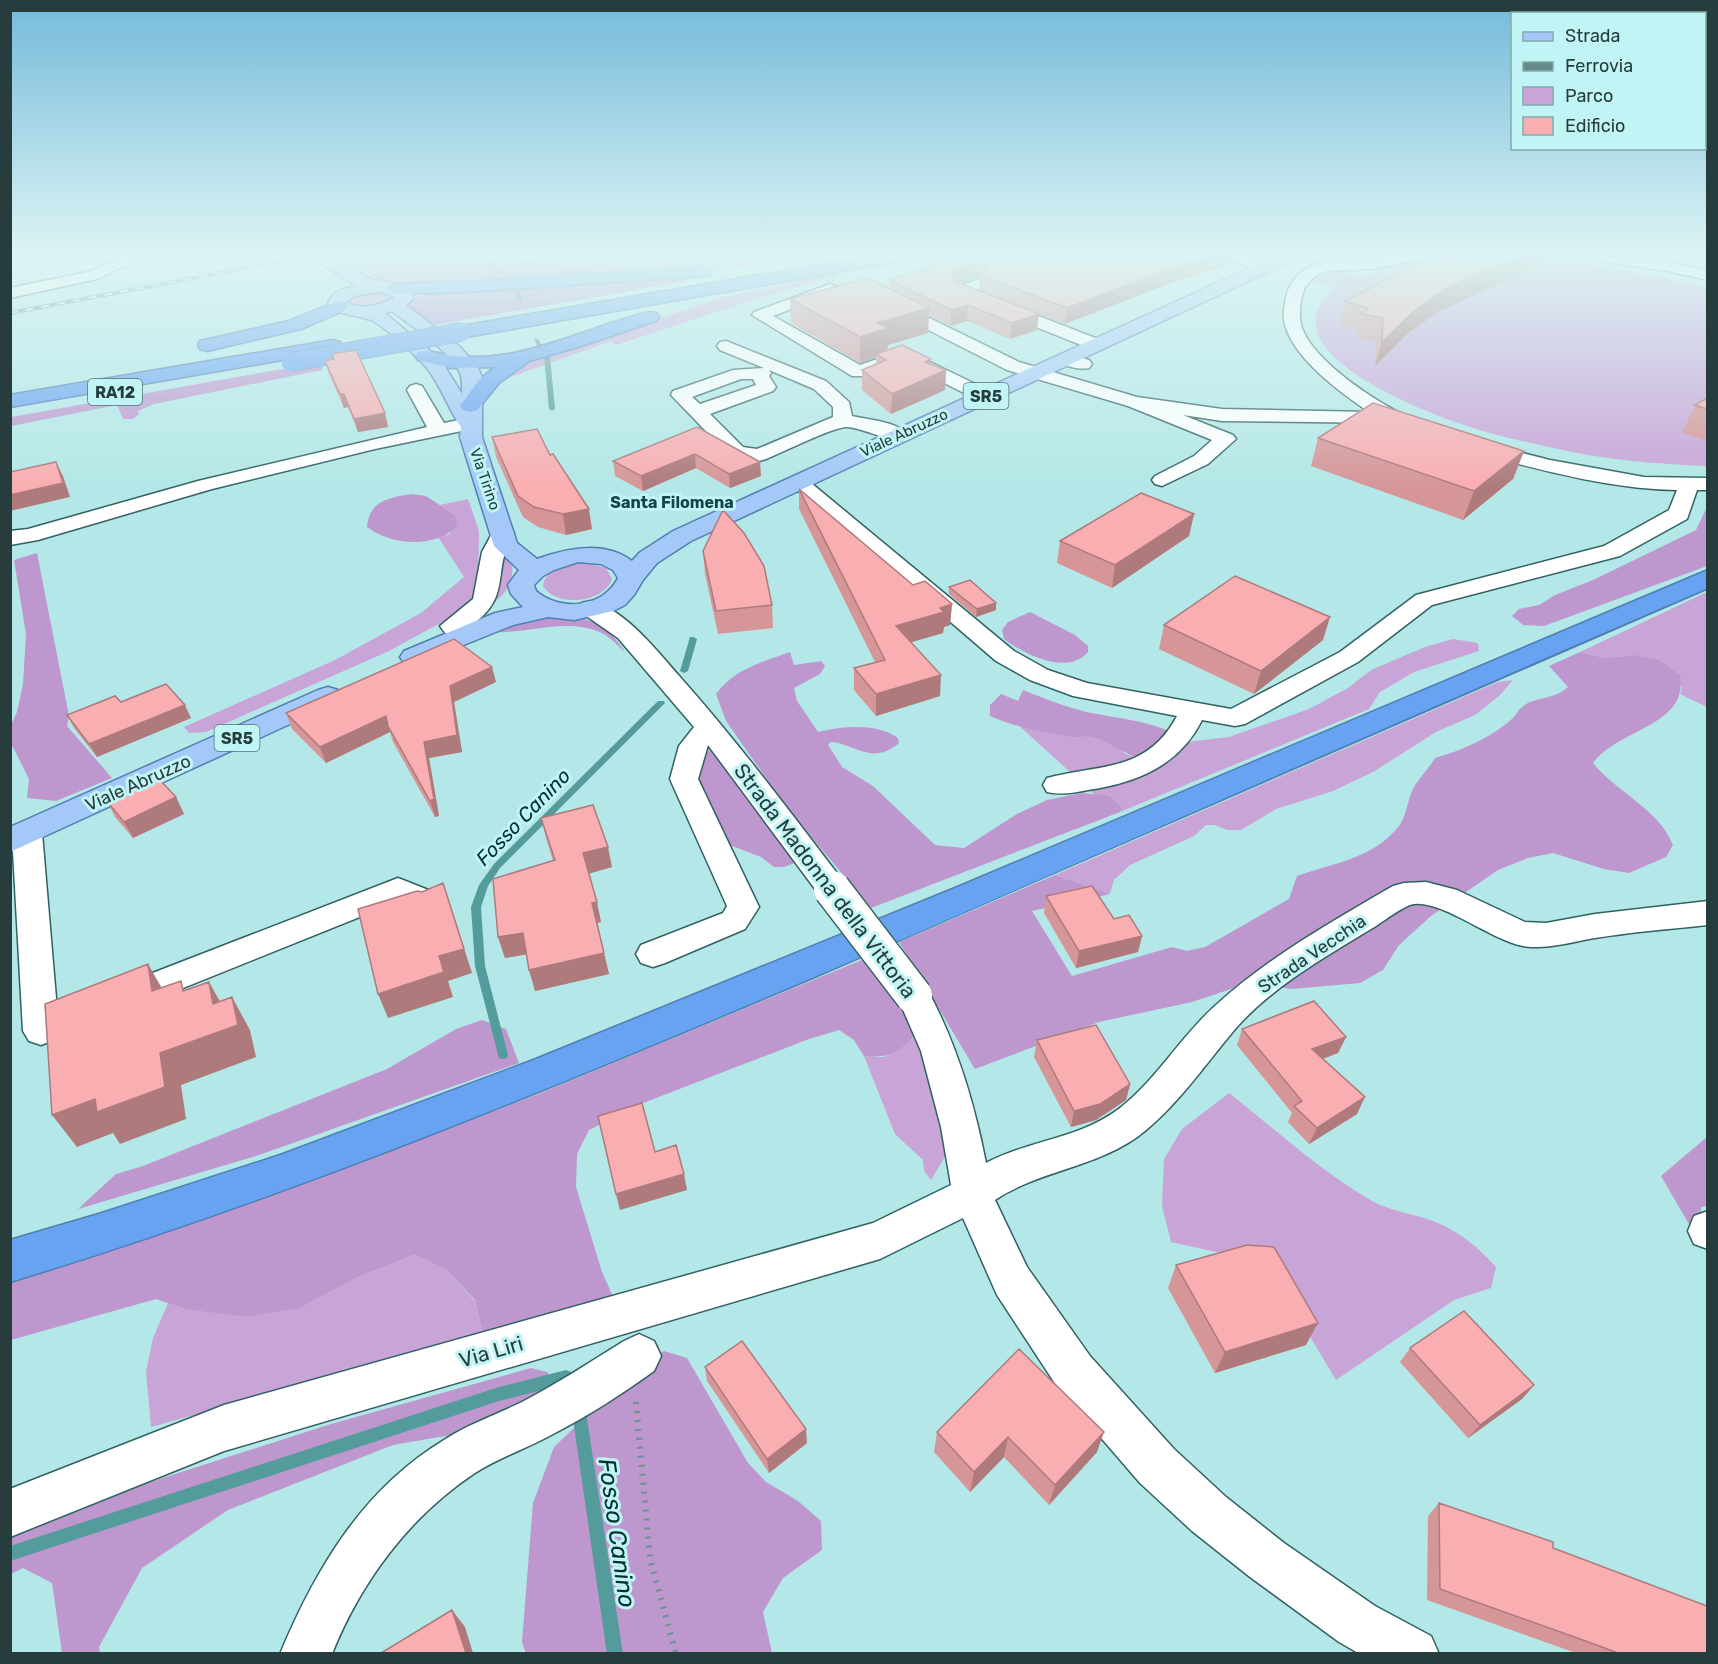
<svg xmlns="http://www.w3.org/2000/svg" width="1718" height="1664" font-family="Rubik,sans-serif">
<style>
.green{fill:#c9a4d7}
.forest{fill:#be97ce}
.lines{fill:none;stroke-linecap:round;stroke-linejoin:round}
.stream{fill:#549b9b;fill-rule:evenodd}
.minor-tunnel{stroke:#98c5c5;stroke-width:16;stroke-dasharray:16 8;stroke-linecap:butt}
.minor-casing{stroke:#316162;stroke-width:3}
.major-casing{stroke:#517fb2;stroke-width:3}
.highway-casing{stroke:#517fb2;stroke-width:3}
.path{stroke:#6d9191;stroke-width:6;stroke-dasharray:2 7;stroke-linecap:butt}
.minor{fill:#fff;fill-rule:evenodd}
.major{fill:#a4c8f7;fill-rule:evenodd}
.highway{fill:#68a3f2;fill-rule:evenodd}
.rail-casing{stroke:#678a8a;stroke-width:4}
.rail{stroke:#c1f5f5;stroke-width:2;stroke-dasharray:8;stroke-linecap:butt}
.minor-bridge-casing{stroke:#316162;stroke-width:39;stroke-linecap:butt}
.highway-bridge-casing{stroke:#517fb2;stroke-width:20;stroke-linecap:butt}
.minor-bridge{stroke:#fff;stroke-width:36}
.highway-bridge{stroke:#68a3f2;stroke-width:19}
.wall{fill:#d69698;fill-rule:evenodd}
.shaded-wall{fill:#ae7a7c}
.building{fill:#f9aeb1;stroke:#ae7a7c;stroke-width:1.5}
.labels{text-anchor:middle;stroke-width:6;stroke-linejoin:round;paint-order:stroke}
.far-street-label{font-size:15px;fill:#273c3c;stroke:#c1f5f5}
.shield{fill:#c1f5f5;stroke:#557474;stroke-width:1.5}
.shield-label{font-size:16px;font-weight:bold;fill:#273c3c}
.far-neighbourhood-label{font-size:16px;font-weight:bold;fill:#124546;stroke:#c1f5f5}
.street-label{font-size:18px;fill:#273c3c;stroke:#c1f5f5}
.water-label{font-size:20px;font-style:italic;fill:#013132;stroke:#c1f5f5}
.near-street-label{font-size:21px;fill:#273c3c;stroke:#c1f5f5}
.near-water-label{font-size:24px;font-style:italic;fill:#013132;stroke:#c1f5f5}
</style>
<rect width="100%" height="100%" fill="#b4e7e7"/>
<path class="green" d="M704,256H795L802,260L740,268L596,277L603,271L570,265L628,263Z
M1646,256H1707V267L1692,262L1688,264Z
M1541,259L1616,268L1707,288V466C1658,464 1606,460 1558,449C1529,443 1498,436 1470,427C1427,413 1257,349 1336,287L1311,281L1336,270L1359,277L1390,267L1433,260Z
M822,276L831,278L753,300L616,345L611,341L500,381L521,365L538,357L725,297Z
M382,292L391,297C381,308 359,310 347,302L355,295Z
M468,499L479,531L478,593L453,616L389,651L206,732L189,733L184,727L335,660L421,613L464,577L438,537L450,534L455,515L440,505Z
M498,553C501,555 504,556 507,558C520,569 507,596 494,601L501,577Z
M576,563H587L606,568L612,579C604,603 556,608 543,586C545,570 562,566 576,563Z
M1707,592V707L1680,694L1682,687L1633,655L1605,658L1580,652Z
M1453,639L1478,643L1479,651L1414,672L1380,692L1369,709L1120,812L1122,807L1109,797L1095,795L1086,787L1187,742L1229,737L1309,709L1348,688L1371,670L1425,647Z
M1513,680L1500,695L1475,715L1436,732L1373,772L1333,791L1276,809L1241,830H1227L1215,825H1206L1194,836L1130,865L1114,880L1110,894L1055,875L1498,682Z
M1017,724L1075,736L1095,737L1117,745L1124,753L1135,758L1079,780Z
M916,1033L943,1103L947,1153L931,1180L924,1171L923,1160L895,1134L864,1056L884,1057Z
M1229,1093C1276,1130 1320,1171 1372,1201C1392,1212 1417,1214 1438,1223C1461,1233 1479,1248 1496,1267L1491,1288L1454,1300L1336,1380L1266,1263L1171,1242L1162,1206L1164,1159L1182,1129Z
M414,1255L446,1269L475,1301L483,1334L151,1427L146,1372L153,1338L168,1303L188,1310L246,1317L296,1309L360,1276Z"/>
<path class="forest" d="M341,256H514L542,262L598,269L604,273L596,277L401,285L385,283Z
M682,276L687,281L429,326L405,306L424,293Z
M322,362V370L154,404L138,411L139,414L133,419H123L117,405L11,426V417Z
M413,494L426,496L455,515L457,526C436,549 390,545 367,527C369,500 391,497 413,494Z
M1707,507V566L1544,626L1523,625L1512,616L1519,609L1539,605L1555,595L1593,580L1696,530Z
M37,553L69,716L67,726L112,778L56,801L27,798L29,779L14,749L11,745V725L17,712L23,684L26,634L14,560Z
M1030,612L1075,635L1088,646V652C1068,676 1025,655 1004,639L1002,630L1008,622Z
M562,616C593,618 608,626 625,652C619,647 613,640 607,636C573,615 530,634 494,632C517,622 537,618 562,616Z
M790,652L794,665L821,661L825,666L820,674L794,688L797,701L818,732C842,726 877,723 898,738L899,743C872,766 856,744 831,742L828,745L842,767L873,786L935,845L964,848L1017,814L1047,800L1082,793L1109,796L1122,807L1120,812L871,908L787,808L726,721L716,694C734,669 762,662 790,652Z
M1580,652L1605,658L1633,655L1659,660L1680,675C1689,726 1619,728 1593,763C1617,793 1658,808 1673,845L1666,857L1629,873L1604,869L1553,853L1528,858L1498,870L1431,916L1399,945L1383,970L1360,983L1291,989L1249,983L1192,1002L1099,1022L975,1069L899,942L1055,875L1110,894L1032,911L1072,976L1172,947L1187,951L1205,947L1289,899L1297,876C1333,863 1373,859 1399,826C1408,814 1407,796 1416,784C1422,775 1429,768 1435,758C1463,750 1491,738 1513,718C1516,715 1518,710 1522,707C1535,696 1553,701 1568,687L1549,666Z
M1023,690C1039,696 1055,703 1072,708C1110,720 1155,717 1187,742C1184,753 1171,762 1159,762C1137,764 1119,746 1099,739C1092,736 1084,737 1076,737C1053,734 1010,726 990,716V705L1001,694L1018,701Z
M714,750L800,861L784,867H774L761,857L719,841L689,772L700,751Z
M869,957L914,1021L916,1033C899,1053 890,1058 864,1056L854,1040L839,1030L809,1039L638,1105L589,1130L577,1154L576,1187L602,1272L614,1299L483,1334L475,1300L446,1269L414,1255L360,1276L297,1309L246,1317L188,1310L156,1299L11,1340V1280L280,1193L536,1095Z
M482,1020L506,1029L519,1063L259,1155L78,1209L116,1174L143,1166L387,1069L456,1029Z
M1707,1137V1206L1701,1207L1700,1243L1661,1176Z
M664,1351L687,1358L748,1463L766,1482L798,1501L821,1521L822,1550L783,1578L763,1612L772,1653L526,1654L522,1642L533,1503L554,1447L639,1366Z
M531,1368L547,1372L556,1382L543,1402L480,1430L393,1445L228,1510L142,1568L99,1647L100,1653H62L52,1583L23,1568L11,1574L10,1533L60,1511L331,1424Z"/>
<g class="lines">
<path class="stream" d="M480,256H485L501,271V273H497Z
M518,290L520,291L522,300L518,299L516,291Z
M534,339H538L543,347L542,348H538Z
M547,354L550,356L555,409L552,411L549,409L544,356Z
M690,637H693L697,639L688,671L684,673L680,671Z
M658,701H664L665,703L500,868L488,886L481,907L485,966L508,1055L507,1058L503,1059L499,1058L475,966L471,907L479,885L494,864Z
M566,1370L571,1372L573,1377L571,1382L566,1384L499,1401L10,1561V1546L499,1387Z
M580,1412L585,1414L587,1419L623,1654H607L573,1419L575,1414Z"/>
<path class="minor-tunnel" d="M803,256L836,278"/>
<g class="minor-casing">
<path id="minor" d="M126,256H146L97,279L10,298V288L88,272Z
M1227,256H1248L1270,265L1273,268L1265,273L1260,271L1229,259Z
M1393,256H1424L1417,260L1374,269L1326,271L1315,276L1305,287C1300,299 1298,315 1302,328C1315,363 1380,405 1413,419L1416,423L1413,427L1406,429L1390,423L1222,421L1183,415L1233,435L1236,439L1208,464L1162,486L1155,484L1152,480L1155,476L1194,456L1212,440L1128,406L1007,370L887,309L885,306L887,303H899L1019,362L1137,397L1222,409L1369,412C1341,393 1297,361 1286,328C1282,318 1284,307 1286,297C1289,283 1299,271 1312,266C1334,257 1368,261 1393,256Z
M1585,256C1627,256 1666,261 1708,271V280L1667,271L1592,260Z
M979,279L987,284L974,291L1103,341L1106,345L1103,349H1091L954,294L952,291L954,288Z
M830,284L836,286L838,289L836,292L773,316L860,365L897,352H909L992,392L994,396L992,400H978L902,362L864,376H852L752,315L754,312Z
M726,341L826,381L849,402L852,416C869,420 898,421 909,436L906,440C893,443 865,429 848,427C836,425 781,453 766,459L759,461L730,456L671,395L673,391L733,370L764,368L720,350L717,346L720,342ZM769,370L814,389L833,407V417L757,449L743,447L710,414L773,391L776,387L769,376L771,373ZM741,379H753L756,385L700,404L692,397Z
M1067,354L1089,360L1092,364L1089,368C1080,370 1064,367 1058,359L1061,355Z
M416,384L422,386L444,423L469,418L476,420L479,424L476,428L375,449L212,489L38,540L10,545V531L28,529L198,481L427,427L407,390L410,386Z
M1483,443L1550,460L1644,477L1707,478L1708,490H1697L1687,519L1620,556L1432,605L1358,662L1245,724L1235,726L1202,720C1179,766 1136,783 1088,790C1074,793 1061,795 1047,792L1043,785L1047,778C1099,764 1147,773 1177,716L1073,696L1030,680L996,661L788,482L791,478L798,476L805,478L1014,651L1048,670L1087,683L1231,709L1340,652L1416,595L1604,546L1669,510L1677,490C1609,489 1542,470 1476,453L1473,449L1476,445Z
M503,526L511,528L514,533C490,570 515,598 468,627L475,635L472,640C458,644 448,638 440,626L473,599L482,552L495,528Z
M591,601C626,610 657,651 680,677C738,742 790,812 843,881L848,889L843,897L832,900L821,897L708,745L698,779L759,907L745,929L665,963L653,967L641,963L636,954L641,945L723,913L727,906L670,779L679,746L694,727L618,638L582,613L579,608L582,603Z
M27,823L38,826L42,833L57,1010L398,878L441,895L446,903L441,911L430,915L397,902L41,1045L29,1041L23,1031L12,833L16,826Z
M1426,882L1457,890L1525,922L1546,923L1595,914L1708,901V925C1670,929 1632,932 1595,938C1571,942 1547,950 1523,946C1492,941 1437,896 1410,905C1397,910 1383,922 1371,929C1325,957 1272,987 1236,1028C1207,1062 1181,1101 1146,1130C1103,1167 1041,1169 995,1200L1027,1267L1090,1356L1174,1449L1226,1497L1284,1543L1375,1606L1431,1636L1439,1654H1360L1339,1642L1250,1577L1192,1531L1140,1483L1058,1388L997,1295L963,1218L880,1259L224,1451L10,1537V1489L224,1405L873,1223L951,1185L941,1127L921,1051L897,996L902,987L914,983L926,987C956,1042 974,1101 986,1163C1029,1140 1080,1139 1120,1108C1157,1079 1181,1036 1216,1005C1269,957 1331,922 1393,886L1404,883Z
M1708,1211V1249L1694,1244L1688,1231L1694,1216Z
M639,1334L654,1341L661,1356L654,1371C622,1394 588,1416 553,1434C528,1448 500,1457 475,1473C410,1516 361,1581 332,1654H280C316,1568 363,1489 444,1440C468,1424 496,1415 522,1402C557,1384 590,1362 624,1341Z"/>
</g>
<g class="major-casing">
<path id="major" d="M309,256H331L347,263L368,278L407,287L414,298L406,305L459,346L478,367L482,378V437L517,543L537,559C567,548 605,540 632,561L639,553L673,531L1276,256H1298L1296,259L691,541L657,563L643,580L634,595L625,605L613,611L574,620L548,617L513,625L414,665L404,663L400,657L404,651L495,613L523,607L511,594L508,585L519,570L494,546L460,437L461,427C448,408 440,384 426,367C415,354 392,334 378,324C362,313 340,319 328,303C332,291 345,288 356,286ZM381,292L395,297C382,305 360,311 346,302L355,296ZM392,311C410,326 449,350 459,371C463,378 462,386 462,394L441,360L385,313ZM578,562L601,564L613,570L618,578C603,608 560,612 536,591L534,585L543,576L554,570Z
M328,687L338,690L343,696L338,702L10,852V827L318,690Z"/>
</g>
<g class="highway-casing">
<path id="highway" d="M872,256H910L902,261L461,338L454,336L452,332L454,328L461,326Z
M703,267L711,272L709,276L466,292L395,294L389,293L386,289L389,285L395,284L466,282Z
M339,301L345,302L348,306L345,310L301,329L207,351L200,349L198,345L200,341L289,321Z
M650,312L656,313L659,317L656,321L575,348L529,361L499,383L477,410L470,412L463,410L460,406L479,380L495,367L451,368L418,360L415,356L418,352C430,349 442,355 454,356C472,358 491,357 509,354C558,345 602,323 650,312Z
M333,340L340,342L342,346L340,350L10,407V395Z
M1708,570V588C1408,716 1111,850 812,978C548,1090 284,1199 10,1282V1240L102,1213L283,1154L536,1059L960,886Z"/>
</g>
<path class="path" d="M636,1402L650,1559L676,1654"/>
<use href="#minor" class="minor"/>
<use href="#major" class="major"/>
<use href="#highway" class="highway"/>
<g class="rail-casing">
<path id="rail" d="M10,313L308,256"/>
</g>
<use href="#rail" class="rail"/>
<g class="minor-bridge-casing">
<path id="minor-bridge" d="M832,889L914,996"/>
</g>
<g class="highway-bridge-casing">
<path id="highway-bridge" d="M291,362L461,332"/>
</g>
<use href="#minor-bridge" class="minor-bridge"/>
<use href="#highway-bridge" class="highway-bridge"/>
</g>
<path class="wall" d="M961,256H1233L1232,262L1223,267L1178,280L1065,324L979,291L1037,330L1010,339L967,321L951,326L929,315L928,333L888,345L887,350L931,364L946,370L945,390L891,414L862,390V370L876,364V357L860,363L791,323L790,299L890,289V280ZM978,277L980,278L979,291L960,283Z
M1453,256H1545L1542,264L1440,311L1408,333L1375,366L1376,341L1356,337L1358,329L1339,324L1345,301Z
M332,354L385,413L388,427L358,432L348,407L344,408L329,374L325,361L334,359Z
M1707,398V441L1682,433L1695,405Z
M697,427L761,476L730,488L696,468L643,491L615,476L613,461Z
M492,437L592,529L566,535L538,527L523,517L496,457Z
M1318,438L1524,451L1513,479L1463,520L1311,466Z
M799,489L913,585L952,604L950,625L944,627L943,633L911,642L940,696L876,716L854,690V668L875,662L799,509Z
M1194,514L1189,536L1112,588L1057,563L1060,541Z
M703,551L772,605L773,628L718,634L705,574Z
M949,587L996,610L976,617L949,594Z
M1164,625L1323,640L1254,694L1159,649Z
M496,682L454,702L462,752L429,758L439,816L435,817L393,742L390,732L326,763L292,729L286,713Z
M67,715L191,718L97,757L74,728Z
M176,797L184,814L133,838L115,817L106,800Z
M541,818L612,867L589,873L601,922L597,923L609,974L535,991L527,954L505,958L498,937L553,861L546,838Z
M1046,896L1114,919L1142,936L1138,952L1076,968L1044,913Z
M1242,1029L1346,1037L1338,1053L1323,1059L1357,1114L1309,1144L1288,1122L1292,1113L1237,1045Z
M1037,1040L1130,1084L1126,1100L1096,1120L1071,1127L1034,1057Z
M1176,1265L1306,1345L1215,1373L1168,1288Z
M1410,1348L1534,1385L1522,1399L1468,1438L1400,1362Z
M1019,1349L1097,1452L1049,1505L1004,1457L970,1492L934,1452L937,1432Z
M705,1367L807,1443L769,1473L707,1381Z
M1439,1503L1553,1548L1707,1653H1576L1427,1600L1428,1516Z"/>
<path class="shaded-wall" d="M1212,256H1233L1232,262L1223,267L1178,280L1065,324L1067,308L1180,265Z
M1519,256H1545L1542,264L1440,311L1408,333L1375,366L1382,342L1415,310L1447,288Z
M979,262L978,277L953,286L951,277L954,271Z
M968,305L967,321L951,326V310Z
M929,308L928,333L888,345L887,353L876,354V357L860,363V337L877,323Z
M1039,314L1037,330L1010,339L1012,323Z
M931,359L930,377L946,370L945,390L891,414L892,394L925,362Z
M340,394H344L348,407L344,408Z
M385,413L388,427L358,432L354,419Z
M1524,451L1513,479L1463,520L1474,491Z
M695,454L696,468L643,491L641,476Z
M56,462L63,476L70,497L10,511V495Z
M760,462L761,476L730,488L729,474Z
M589,509L592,529L566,535L563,514Z
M1194,514L1189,536L1112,588L1115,565Z
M996,603V610L976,617L977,609Z
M952,604L950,625L944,627L943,633L895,647L896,626L940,608Z
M1330,617L1323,640L1254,694L1261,671Z
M492,667L496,682L454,702L462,752L429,758L439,816L435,817L430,801L424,742L450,686Z
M941,675L940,696L876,716V694Z
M185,705L191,718L97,757L89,744Z
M386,716L390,732L326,763L320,747Z
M176,797L184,814L133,838L124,822Z
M608,847L612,867L588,874L583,853Z
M443,883L472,973L448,981L453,997L388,1018L378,994L439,956Z
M597,902L601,922L596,923L592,903Z
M523,933L529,954L505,958L498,937Z
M1142,936L1138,952L1076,968L1079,951Z
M604,953L609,974L535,991L529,970Z
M148,964L167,997L152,991Z
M209,982L227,1014L232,997L250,1030L256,1057L181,1085L186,1119L120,1144L113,1133L77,1147L52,1115L160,1053L213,1004Z
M1346,1037L1338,1053L1305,1065L1312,1049Z
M1130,1084L1126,1100L1096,1120L1071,1127L1074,1111Z
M1365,1097L1357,1114L1309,1144L1317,1128Z
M684,1174L687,1190L620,1210L616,1194Z
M1318,1323L1306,1345L1215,1373L1225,1352Z
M1534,1385L1522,1399L1468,1438L1480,1425Z
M806,1429L807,1443L769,1473L767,1459Z
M1104,1432L1097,1452L1049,1505L1055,1485Z
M1008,1437L1004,1457L970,1492L974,1472Z
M452,1610L465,1627L473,1653H466Z"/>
<path class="building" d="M961,256H1212L1180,265L1067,308L980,275L990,268L979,262L954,271L951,277L954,281L1039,314L1012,323L968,305L951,310L890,280Z
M1433,256H1444L1450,258L1453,256H1519L1447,288L1415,310L1382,342L1383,318L1362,314L1368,308L1345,301Z
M868,278L929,308L877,323L888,328L860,337L790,299Z
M902,345L931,359L925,362L946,370L892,394L862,370L886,360L876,354Z
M356,350L385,413L354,419L344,394H340L325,361L334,359L332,354Z
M1707,398V409L1695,405Z
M1373,403L1524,451L1474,491L1318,438Z
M697,427L760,462L729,474L695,454L641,476L613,461Z
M537,429L550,455L553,454L589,509L563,514L534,507L518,496L492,437Z
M56,462L63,483L10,495V472Z
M799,489L913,585L925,581L952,604L940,608L944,612L896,626L941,675L876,694L854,668L885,660Z
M1141,493L1194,514L1115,565L1060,541Z
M723,510L744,533L764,566L772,605L716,611L703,551Z
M1235,576L1330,617L1261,671L1164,625Z
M970,580L996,603L977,609L949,587Z
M454,639L492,667L450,686L457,735L424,742L434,799L430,801L388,726L386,716L320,747L286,713Z
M166,684L185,705L89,744L67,715L115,696L121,702Z
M157,777L176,797L124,822L106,800Z
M593,805L608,847L583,853L597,902L592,903L604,953L529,970L523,933L498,937L493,879L555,860L541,818Z
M443,883L464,949L439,956L444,972L378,994L358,909L417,891L422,892Z
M1092,886L1114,919L1129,915L1142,936L1079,951L1046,896Z
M148,964L152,991L181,981L183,991L209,982L213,1004L232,997L238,1025L160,1053L165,1087L97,1112L95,1099L52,1115L45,1004Z
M1314,1001L1346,1037L1312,1049L1365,1097L1317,1128L1294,1106L1302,1101L1242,1029Z
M1096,1025L1130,1084L1100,1104L1074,1111L1037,1040Z
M642,1103L655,1152L676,1145L684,1174L616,1194L598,1116Z
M1247,1245L1274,1247L1318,1323L1225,1352L1176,1265Z
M1464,1311L1534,1385L1480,1425L1410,1348Z
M742,1341L806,1429L767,1459L705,1367Z
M1019,1349L1104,1432L1055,1485L1008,1437L974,1472L937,1432Z
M1439,1503L1553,1542V1548L1707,1606V1653H1618L1583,1640L1440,1589Z
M452,1610L466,1653H381Z"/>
<linearGradient id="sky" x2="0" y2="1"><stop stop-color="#74bada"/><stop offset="0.52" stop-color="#ddf4f4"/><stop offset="1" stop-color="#ddf4f4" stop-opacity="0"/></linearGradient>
<rect width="1718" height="489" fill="url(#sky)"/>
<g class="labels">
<g class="far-street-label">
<text transform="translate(904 433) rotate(-25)" y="5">Viale Abruzzo</text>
<text transform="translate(485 479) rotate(71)" y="5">Via Tirino</text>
</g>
<g class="shield">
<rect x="88" y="379" width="54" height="26" rx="4.5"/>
<rect x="963.5" y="383" width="45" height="26" rx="4.5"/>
<rect x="214.5" y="725" width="45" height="26" rx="4.5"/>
</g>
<g class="shield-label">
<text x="115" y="398">RA12</text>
<text x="986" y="402">SR5</text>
<text x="237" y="744">SR5</text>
</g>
<g class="far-neighbourhood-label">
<text x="672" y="508">Santa Filomena</text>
</g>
<g class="street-label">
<text transform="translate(138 783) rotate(-24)" y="6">Viale Abruzzo</text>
<text transform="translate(1312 954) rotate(-34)" y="6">Strada Vecchia</text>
</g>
<g class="water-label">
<text transform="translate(523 817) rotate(-46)" y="7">Fosso Canino</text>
</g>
<g class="near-street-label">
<text transform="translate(825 881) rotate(53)" y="7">Strada Madonna della Vittoria</text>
<text transform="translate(491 1352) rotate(-16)" y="7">Via Liri</text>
</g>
<g class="near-water-label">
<text transform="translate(617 1533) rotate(82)" y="8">Fosso Canino</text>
</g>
</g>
<rect width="1718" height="1664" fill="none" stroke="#273c3c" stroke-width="24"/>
<rect x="1511" y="12" width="195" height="138" fill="#c1f5f5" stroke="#83abab" stroke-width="1.5"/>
<rect x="1523" y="32" width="30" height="9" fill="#a4c8f7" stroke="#83abab" stroke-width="1.5"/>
<text x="1565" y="42" font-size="18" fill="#273c3c">Strada</text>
<rect x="1523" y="62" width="30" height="9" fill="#678a8a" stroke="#83abab" stroke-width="1.5"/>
<text x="1565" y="72" font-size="18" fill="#273c3c">Ferrovia</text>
<rect x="1523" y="87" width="30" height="18" fill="#c9a4d7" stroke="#83abab" stroke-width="1.5"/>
<text x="1565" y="102" font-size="18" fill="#273c3c">Parco</text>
<rect x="1523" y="117" width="30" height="18" fill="#f9aeb1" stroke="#83abab" stroke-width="1.5"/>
<text x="1565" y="132" font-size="18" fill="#273c3c">Edificio</text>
</svg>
